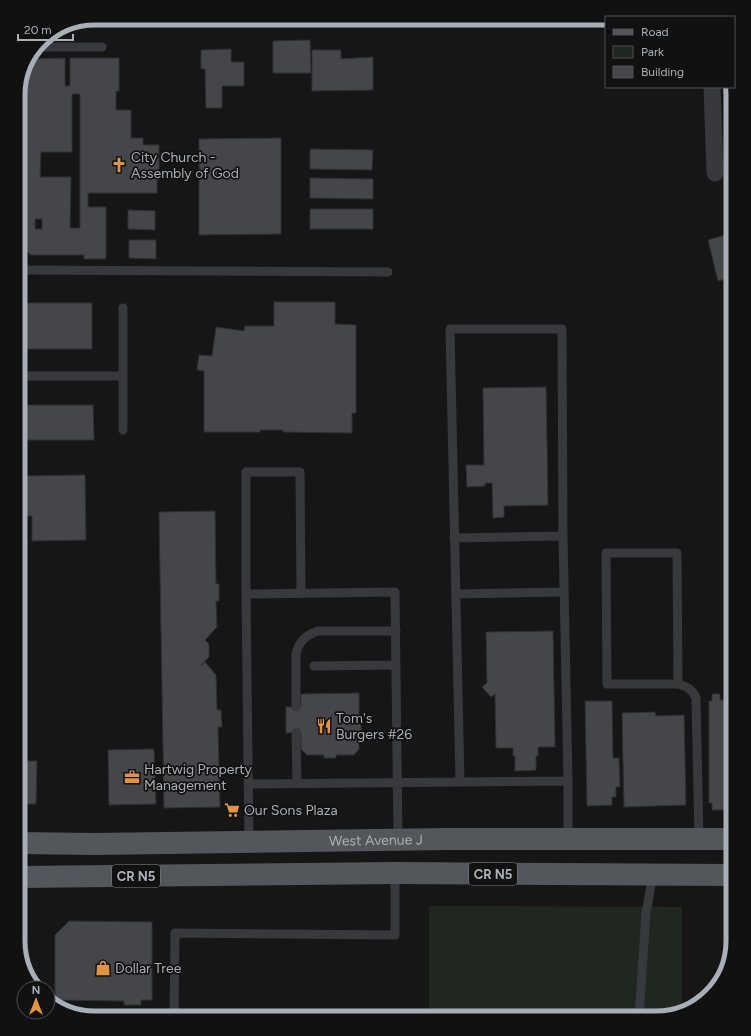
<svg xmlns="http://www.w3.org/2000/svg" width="751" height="1036" font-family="Figtree,sans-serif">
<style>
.green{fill:#202720}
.building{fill:#45464a;stroke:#303033;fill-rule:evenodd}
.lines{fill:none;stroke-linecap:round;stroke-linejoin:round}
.lane{stroke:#37393c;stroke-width:9}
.street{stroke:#37393c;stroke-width:17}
.primary{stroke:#53565b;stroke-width:22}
.labels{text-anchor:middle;stroke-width:3.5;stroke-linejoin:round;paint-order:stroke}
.shield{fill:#111112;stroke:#7b8085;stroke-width:1}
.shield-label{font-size:13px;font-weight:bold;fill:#a9afb6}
.poi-label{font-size:14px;fill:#a9afb6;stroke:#111112;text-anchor:start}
.street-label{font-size:14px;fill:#a9afb6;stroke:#111112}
.rim{fill:none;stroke:#a9afb6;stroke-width:5}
</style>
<rect width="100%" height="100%" fill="#161617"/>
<path class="green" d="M429,906L682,907V1011L656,1018H429Z"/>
<path class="building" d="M310,40L311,73H273V41Z
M231,49V62H244V86H222V108H206L205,69H201V50Z
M312,50H341V59L373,57V90L312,91Z
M65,58V86H70V58H119V91H116V110H131V138H143V145H159V180H157V193H88V207H106V259H84V255H30V253H18V90L26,61L28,59ZM72,94H80V228H70L71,177H40L41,152H72ZM35,219H42V229H35Z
M281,138V234L199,235V139Z
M310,149L373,150L372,170L310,169Z
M310,178L373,179V199L310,198Z
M310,209H373V229H310Z
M128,210L155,211V230L128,229Z
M725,235L726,237L733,235V277L718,281L708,240Z
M129,240H156V259L129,258Z
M274,302H335V324L356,325V413H352V433L283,432V430H260V432H204V371L197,370L199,355L212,356L216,327L244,331L245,326H274Z
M18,303H92V349H18Z
M546,387L548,505L504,506V517L493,518L492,483H485V486L467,487L466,465H484L483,388Z
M18,405H93L94,440H18Z
M85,475L86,540L32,541V516H18V476Z
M215,511L216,584H219V601H216L217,627L205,640L209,644V657L201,665V666L205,662L216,675L217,710H221L222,727H218L220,807L164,808L159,512Z
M553,631L555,747H538V756H536V770L515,771V756H513V748H496L495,694L491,697L482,687L487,683L486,632Z
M359,693V720H361V732H359V749L354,755H336V758H324V755H307L301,749V732L286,733V707H301V694Z
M712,694H720V700H733V803H730V810H712V803H709V701H712Z
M585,701H612L613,758H619L620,787H616V797H612V805L587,806Z
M655,712L656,716L684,715L686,805L624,807L622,713Z
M154,749L156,804L109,805L108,750Z
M18,761H37L36,804H18Z
M69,921L152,922V1000H141V1005H124V1001L55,1000V935Z
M194,1016H287V1018H194Z"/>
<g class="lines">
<path class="lane" d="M37,47H102
M18,270L388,272
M123,308V430
M18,376H123
M454,538L563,536
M246,594V472H300L301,593
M456,594L564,592
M314,666L396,665
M678,684L677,553H606L607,684H678C688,687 692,689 696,698L699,839
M296,707V654C299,641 306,635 318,631H396
M296,732L297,784
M248,784L460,782L450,329H562L563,536L568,781L460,782
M568,839V781
M249,842L246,594L395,592L398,840
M174,1018L175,933L395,935V873
M639,1018L646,913L653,874"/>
<path class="street" d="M712,87L715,173"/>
<g class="primary">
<path id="s1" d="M18,843L94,844L448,839H733"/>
<path d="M18,877L395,873L733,875"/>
</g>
</g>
<defs>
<g id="church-bare" transform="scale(1.2)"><path d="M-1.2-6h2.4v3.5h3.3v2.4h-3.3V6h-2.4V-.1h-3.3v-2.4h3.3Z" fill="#e29443" stroke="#111112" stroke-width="2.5" paint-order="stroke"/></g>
<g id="restaurant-bare" transform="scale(1.2)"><path d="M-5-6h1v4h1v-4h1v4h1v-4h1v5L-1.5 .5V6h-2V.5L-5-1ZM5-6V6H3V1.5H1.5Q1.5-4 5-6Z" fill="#e29443" stroke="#111112" stroke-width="2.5" paint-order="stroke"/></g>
<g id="office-bare" transform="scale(1.2)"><path d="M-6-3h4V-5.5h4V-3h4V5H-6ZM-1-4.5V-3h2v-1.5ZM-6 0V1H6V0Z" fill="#e29443" stroke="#111112" stroke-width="2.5" paint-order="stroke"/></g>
<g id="supermarket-bare" transform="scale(1.2)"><path d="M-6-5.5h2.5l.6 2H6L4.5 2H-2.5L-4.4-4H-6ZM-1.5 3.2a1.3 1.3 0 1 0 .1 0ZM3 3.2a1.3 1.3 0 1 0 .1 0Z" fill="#e29443" stroke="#111112" stroke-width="2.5" paint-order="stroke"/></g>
<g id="shop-bare" transform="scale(1.2)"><path d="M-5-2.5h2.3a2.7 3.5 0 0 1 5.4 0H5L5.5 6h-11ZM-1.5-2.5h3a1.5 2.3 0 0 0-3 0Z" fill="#e29443" stroke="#111112" stroke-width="2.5" paint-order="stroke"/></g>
</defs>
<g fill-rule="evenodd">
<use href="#church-bare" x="119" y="165"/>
<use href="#restaurant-bare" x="324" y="726"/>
<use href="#office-bare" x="132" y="777"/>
<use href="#supermarket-bare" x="232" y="810"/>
<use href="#shop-bare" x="103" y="968"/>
</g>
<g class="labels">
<g class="shield">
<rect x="469" y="863" width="48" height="22" rx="3"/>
<rect x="112" y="865" width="48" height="22" rx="3"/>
</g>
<g class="shield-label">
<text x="493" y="879">CR N5</text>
<text x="136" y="881">CR N5</text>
</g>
<g class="poi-label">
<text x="131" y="162">City Church -<tspan x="131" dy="16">Assembly of God</tspan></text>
<text x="336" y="723">Tom's<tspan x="336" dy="16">Burgers #26</tspan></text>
<text x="144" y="774">Hartwig Property<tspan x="144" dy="16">Management</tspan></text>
<text x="244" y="815">Our Sons Plaza</text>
<text x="115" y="973">Dollar Tree</text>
</g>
<g class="street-label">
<text dy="5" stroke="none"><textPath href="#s1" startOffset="358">West Avenue J</textPath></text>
</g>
</g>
<path d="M0 0H751V1036H0ZM95 25H656A70 70 0 0 1 726 95V941A70 70 0 0 1 656 1011H95A70 70 0 0 1 25 941V95A70 70 0 0 1 95 25Z" fill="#111112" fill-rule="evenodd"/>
<path class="rim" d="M95 25H656A70 70 0 0 1 726 95V941A70 70 0 0 1 656 1011H95A70 70 0 0 1 25 941V95A70 70 0 0 1 95 25Z"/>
<rect x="605" y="16" width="130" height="72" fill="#111112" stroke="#4e5054"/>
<rect x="613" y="29" width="20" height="6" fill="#53565b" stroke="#4e5054"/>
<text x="641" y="36" font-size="12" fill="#a9afb6">Road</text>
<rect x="613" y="46" width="20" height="12" fill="#202720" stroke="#4e5054"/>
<text x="641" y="56" font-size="12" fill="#a9afb6">Park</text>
<rect x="613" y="66" width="20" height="12" fill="#45464a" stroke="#4e5054"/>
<text x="641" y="76" font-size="12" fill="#a9afb6">Building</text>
<g transform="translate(36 1000)"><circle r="19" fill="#111112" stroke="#4e5054"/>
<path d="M0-3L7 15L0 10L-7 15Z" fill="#e29443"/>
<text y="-6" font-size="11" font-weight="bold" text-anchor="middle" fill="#a9afb6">N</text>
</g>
<path d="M18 34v6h55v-6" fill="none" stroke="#a9afb6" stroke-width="2"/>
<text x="24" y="34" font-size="12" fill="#a9afb6" stroke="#111112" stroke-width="3" paint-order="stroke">20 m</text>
</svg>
